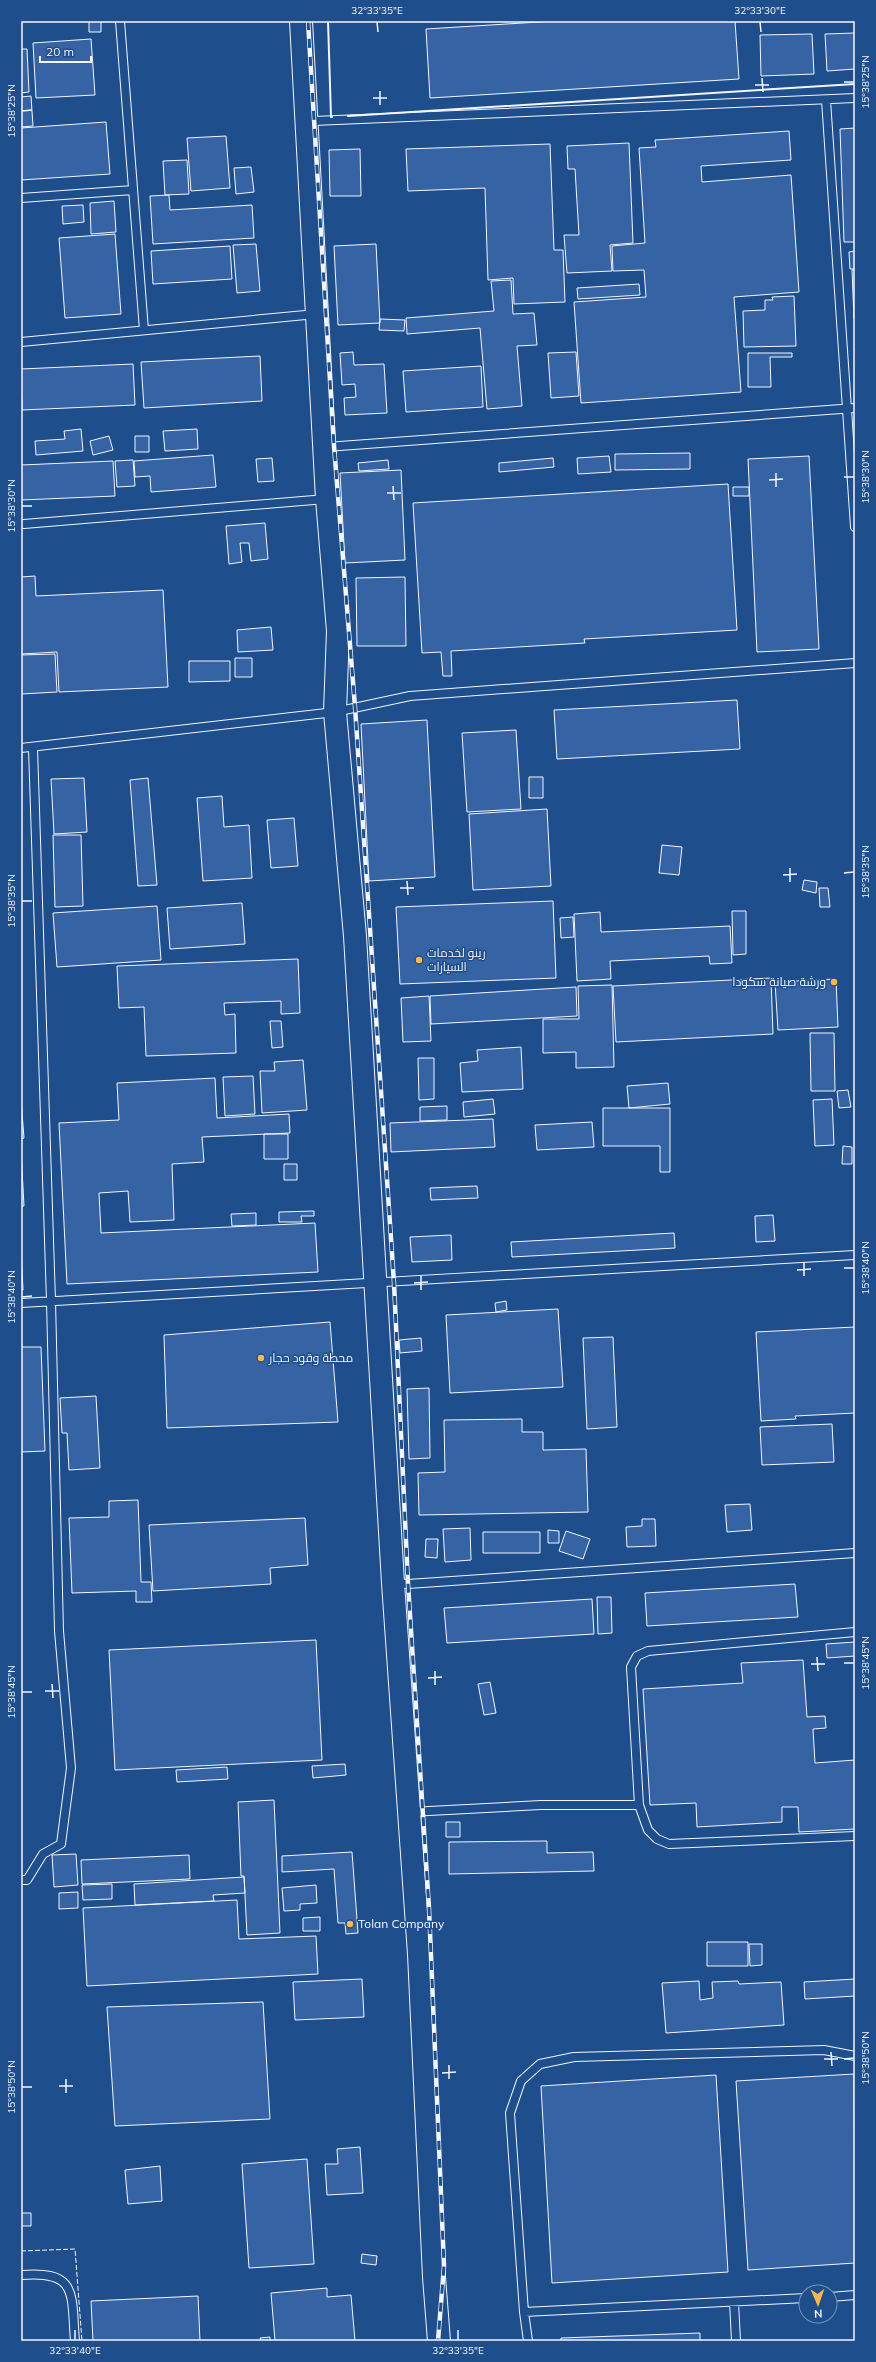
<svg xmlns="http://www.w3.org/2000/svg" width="876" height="2362" font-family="Mulish,Cairo,sans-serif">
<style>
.building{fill:#3563a3;stroke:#f2f6ff}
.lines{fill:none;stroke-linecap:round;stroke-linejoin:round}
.lane-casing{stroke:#f2f6ff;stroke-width:10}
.secondary-casing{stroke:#f2f6ff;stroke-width:24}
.lane{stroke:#1f4e8c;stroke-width:8}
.secondary{stroke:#1f4e8c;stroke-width:22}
.rail-casing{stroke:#f2f6ff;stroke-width:4.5}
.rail{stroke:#1f4e8c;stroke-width:3;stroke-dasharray:9;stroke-linecap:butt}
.fence{stroke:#f2f6ff;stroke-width:1;stroke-dasharray:5 2;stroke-linecap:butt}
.wall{stroke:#f2f6ff;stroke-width:2}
.ticks{fill:none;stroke:#f2f6ff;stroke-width:1.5}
.poi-dot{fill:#ffb74d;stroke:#1f4e8c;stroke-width:1.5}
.labels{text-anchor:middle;stroke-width:3;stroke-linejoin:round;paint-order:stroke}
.poi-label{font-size:12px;fill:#f2f6ff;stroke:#1f4e8c;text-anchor:start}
.neatline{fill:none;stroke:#f2f6ff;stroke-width:1.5}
.ticks-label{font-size:10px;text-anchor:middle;fill:#f2f6ff}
</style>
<rect width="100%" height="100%" fill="#1f4e8c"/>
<path class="building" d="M89,21H101V32H89Z
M555,21H735L739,79L430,98L426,29Z
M855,33V69L827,71L825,34Z
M812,34L814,74L761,76L760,35Z
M91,39L95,95L36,98L33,43Z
M21,49H27L29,92L21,93Z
M31,96L33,126L21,127V97Z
M106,122L110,174L21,180V128Z
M855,128V242H844L840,129Z
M789,131L791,160L701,166L702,182L791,175L799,292L734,297L741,392L581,403L574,302L646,297L644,270L613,271L612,246L645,243L639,148L656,147L655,140Z
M226,136L230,188L191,191L187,138Z
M629,143L633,243L610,245L612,271L567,273L564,235H579L575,169H568L567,146Z
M550,144L554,250H563L565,302L514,304L513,278L488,280L485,188L408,191L406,149Z
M360,149L361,196H330L329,150Z
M187,160L189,194L165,195L163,161Z
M251,167L254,192L236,194L234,168Z
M169,195L170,210L252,205L254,238L153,244L150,196Z
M114,201L116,232L91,234L90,203Z
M83,205L84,222L63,224L62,206Z
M115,234L121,314L65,318L59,238Z
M256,244L260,291L237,293L233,245Z
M376,244L380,323L338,325L334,246Z
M230,246L232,279L153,284L151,251Z
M855,251V269H850L849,252Z
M855,269V319H854L852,270Z
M511,280L513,314L534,313L537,345L517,346L522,406L487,409L480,328L407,334L406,318L494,311L491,281Z
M639,284L640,295L578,299L577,288Z
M794,296L796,346L744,347L743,311L765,310V300H773L772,297Z
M380,319L405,320L404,331L379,330Z
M353,352L354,365L384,364L387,413L345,415L344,398L356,397L355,384L342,385L340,353Z
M576,352L579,396L551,398L548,353Z
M748,353H792V357H770L771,387H748Z
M260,356L262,401L144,408L141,362Z
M133,364L135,405L22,410L21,369Z
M481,366L483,407L406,412L403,371Z
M81,429L83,451L36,455L35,441L65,439L64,431Z
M197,429L198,449L165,451L163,431Z
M109,436L113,450L93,455L90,441Z
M135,436H149V452H135Z
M690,453V469L615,470V454Z
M213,455L216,487L151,492L150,476L135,477L134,461Z
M609,456L611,472L578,474L577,458Z
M809,456L819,649L757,652L748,459Z
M272,458L274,481L258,482L256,459Z
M553,458L554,467L499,472V463Z
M133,460L135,486L117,487L115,461Z
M388,460L389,469L359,471L358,463Z
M113,461L115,496L21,500V465Z
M401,470L405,560L345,563L340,473Z
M728,484L737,630L584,639L585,643L451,651L452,676H443L441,652L422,653L413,503Z
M733,487H749V496H733Z
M265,523L268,559L251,561L249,543H240L242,562L229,564L226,526Z
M35,576L36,596L163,590L168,687L59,692L57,652L21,654V577Z
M405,577L406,646H357L356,578Z
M271,627L273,650L238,652L237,630Z
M55,654L57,692L21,694V655Z
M235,658H252V677H235Z
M189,661H230V681L189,682Z
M737,700L740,749L557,759L554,710Z
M427,720L435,877L369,881L361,724Z
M516,730L521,809L467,812L462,733Z
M529,777H543V798H529Z
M84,778L87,832L54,834L51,779Z
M148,778L157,885L138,886L130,780Z
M222,796L224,827L249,825L252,878L203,881L197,798Z
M547,809L551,886L473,890L469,814Z
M294,818L298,866L271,868L267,820Z
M53,835H81L83,906L55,907Z
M662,845L682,847L679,875L659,873Z
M804,880L817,882L816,893L802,890Z
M819,888H828L830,907H820Z
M553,901L556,978L400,984L396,907Z
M242,903L245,944L170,949L167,908Z
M157,906L161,960L57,967L53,913Z
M732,911H746V954L733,955Z
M600,912L601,932L730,926L732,963L710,964L709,956L610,961L611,979L577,981L574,914Z
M573,917L574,937L561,938L560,918Z
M298,959L300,1013L281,1014V1001L224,1003L225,1015L235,1014L236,1053L146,1056L144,1007L119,1008L117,966Z
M771,978L773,1034L616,1042L613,986Z
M836,979L838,1027L778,1030L775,982Z
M612,985L614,1067L576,1068V1052L543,1053V1019H579L578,986Z
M576,987L577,1016L431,1024L430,996Z
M429,996L431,1041L403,1042L401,998Z
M270,1021H281L283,1047L272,1048Z
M810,1033H834L835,1091H811Z
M521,1047L523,1089L462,1092L460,1063L478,1061L477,1050Z
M418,1058H434V1099L419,1100Z
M303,1060L307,1110L262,1113L260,1071H275L274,1062Z
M253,1076L255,1114L225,1116L223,1077Z
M215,1078L217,1118L289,1114L290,1133L202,1137L204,1162L172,1164L174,1220L130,1222L128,1191L99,1193L101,1233L315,1223L318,1272L67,1284L59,1123L119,1120L117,1083Z
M668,1083L670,1104L629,1108L627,1086Z
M848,1090L851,1107L839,1108L837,1091Z
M493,1099L495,1114L464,1117L463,1102Z
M832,1099L834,1145L815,1146L813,1100Z
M21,1100L24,1138L21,1139Z
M447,1106V1120L420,1121V1107Z
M603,1108H670V1172H660V1146H603Z
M493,1119L495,1147L391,1152L390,1123Z
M592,1122L594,1147L537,1150L535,1125Z
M264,1134H288V1159H264Z
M843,1146L852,1147V1164H842Z
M21,1151L24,1206H21Z
M284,1164H297V1180H284Z
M477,1186L478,1198L431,1200L430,1188Z
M314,1211V1216H301L302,1222H279V1212Z
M256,1213V1225L232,1226L231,1214Z
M773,1215L775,1241L756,1242L755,1216Z
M674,1233L675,1248L512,1257L511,1242Z
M451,1235L452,1260L412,1262L410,1237Z
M21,1250L23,1290H21Z
M506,1301L507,1310L496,1312L495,1303Z
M558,1309L563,1387L450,1393L446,1315Z
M330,1322L338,1422L167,1428L164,1335Z
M855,1327V1413L795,1416L796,1419L761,1421L756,1332Z
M613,1337L617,1427L587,1429L583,1338Z
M421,1338L422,1351L400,1353L399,1340Z
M21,1347H41L45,1451L21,1452Z
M429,1388L430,1458L409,1459L407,1389Z
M96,1396L100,1468L69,1470L67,1433H62L60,1398Z
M522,1419V1432H543V1450L586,1449L588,1512L419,1515L418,1473L445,1472L444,1420Z
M832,1424L834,1462L762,1465L760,1427Z
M138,1500L141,1582H151L152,1602H136V1591L72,1593L69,1518L109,1517V1501Z
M750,1504L752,1530L727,1532L725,1505Z
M305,1518L308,1565L270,1568L271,1584L153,1591L149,1525Z
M642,1519H655L656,1546L627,1547L626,1527L642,1526Z
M470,1528L471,1560L445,1562L443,1529Z
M548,1530L559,1531V1543H548Z
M566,1531L590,1539L583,1559L559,1551Z
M483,1532H540V1553H483Z
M426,1539H438L437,1558L425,1557Z
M795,1584L798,1617L647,1626L645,1593Z
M597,1597H611L612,1633L598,1634Z
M592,1599L594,1634L447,1643L444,1608Z
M316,1640L322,1760L115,1770L109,1650Z
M855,1642V1656L827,1658L826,1644Z
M803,1660L807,1717L825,1716L826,1728L813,1729L815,1763L855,1760V1829L799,1832L798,1807H782V1822L697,1827L696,1803L650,1805L643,1689L743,1683L741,1663Z
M490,1682L496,1713L484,1715L478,1684Z
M345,1764L346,1775L313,1778L312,1766Z
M227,1767L228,1779L177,1782L176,1770Z
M274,1800L280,1933L247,1935L244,1876H241L238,1802Z
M446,1822H460V1837H446Z
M547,1841V1853L593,1852L594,1871L449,1874V1842Z
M352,1852L358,1933L346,1934L345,1923H338L334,1869L282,1872V1856Z
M76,1854L78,1885L54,1887L52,1855Z
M189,1855L190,1879L82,1884L81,1860Z
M244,1877L245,1893L213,1895L214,1901L135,1905L134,1884Z
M112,1884V1899L83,1900L82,1885Z
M316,1885L317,1903L300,1904V1910L284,1911L282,1888Z
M78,1892V1908L59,1909V1893Z
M237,1900L239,1939L316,1936L318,1974L87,1986L83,1908Z
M320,1917V1931H303V1918Z
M707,1942H748V1966H707Z
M749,1944H762V1965L750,1966Z
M362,1979L364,2017L295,2020L293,1982Z
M855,1979V1996L805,1999L804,1982Z
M699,1981L700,2000L713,1998L712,1982L738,1981L739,1984L781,1982L784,2025L666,2033L662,1983Z
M263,2002L270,2119L115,2126L107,2007Z
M854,2074L855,2263L748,2270L736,2081Z
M716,2075L728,2272L552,2283L541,2086Z
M360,2147L363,2193L327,2195L325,2164H338L337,2149Z
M307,2159L314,2264L249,2268L242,2164Z
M160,2166L162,2201L128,2204L125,2170Z
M21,2213H31V2226H21Z
M362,2254L377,2256L376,2265L361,2263Z
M327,2288V2297L351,2295L355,2341H275L271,2293Z
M198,2296L200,2341H93L91,2301Z
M700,2333V2341H561V2338Z
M270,2337V2341H261L260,2338Z"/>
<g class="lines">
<g class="lane-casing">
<path id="lane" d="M120,21L144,330
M826,100L855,527
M309,127L313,121L855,98
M21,198L133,190
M21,342L316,314
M326,447L855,408
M24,524L326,499
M21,748L335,712L410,696L855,663
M21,1303L855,1255
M395,1583L408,1584L855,1553
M855,1632L648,1651L637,1656L631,1667L639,1805L648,1830L657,1839L669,1844L855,1836
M410,1812L541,1805H639
M21,1880H27L43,1854L61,1844L71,1768L59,1631L51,1301L33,748
M21,2275C79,2270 71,2295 75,2341
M830,2297L855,2295
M734,2302L736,2341
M524,2312L806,2298
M528,2341L524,2312L510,2113L521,2081L540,2064L574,2057L824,2050L855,2056"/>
</g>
<g class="secondary-casing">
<path id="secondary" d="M301,21L327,499L338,631L335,712L355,936L393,1583L419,1954L434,2277L439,2341"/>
</g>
<use href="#lane" class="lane"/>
<use href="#secondary" class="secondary"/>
<g class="rail-casing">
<path id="rail" d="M308,21L334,446L355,707L394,1283L408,1584L429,1908L444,2266L438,2341"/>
</g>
<use href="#rail" class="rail"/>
<path class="fence" d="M21,2251L75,2249L82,2341"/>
<path class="wall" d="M328,21L331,117H332
M348,116L855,84"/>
</g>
<path class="ticks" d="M377,22L378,32M760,22L761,32M762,78L763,92M844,82H854M755,85H769M380,91V105M373,98H387M22,111L32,110M776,473V487M844,477H854M769,480L783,479M393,486L394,500M387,493H401M22,506H32M790,868V882M844,873L854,872M783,875L797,874M407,881L408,895M400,888H414M22,901H32M804,1262V1276M844,1268H854M797,1270L811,1269M421,1276V1290M414,1283L428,1282M22,1297L32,1296M817,1657L818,1671M844,1663H854M811,1664H825M435,1671V1685M428,1678L442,1677M52,1684L53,1698M45,1691H59M22,1692H32M831,2052L832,2066M824,2059H838M844,2059L854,2058M449,2065V2079M442,2073L456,2072M66,2079V2093M59,2086H73M22,2087H32M75,2330V2340M458,2330V2340"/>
<g class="poi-dot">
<circle cx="419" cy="960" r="4"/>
<circle cx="834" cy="982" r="4"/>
<circle cx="261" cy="1358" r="4"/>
<circle cx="350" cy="1924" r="4"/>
</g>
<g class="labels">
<g class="poi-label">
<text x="427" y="957">رينو لخدمات<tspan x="427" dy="14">السيارات</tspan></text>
<text x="826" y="986" text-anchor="end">ورشة صيانة سكودا</text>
<text x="269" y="1362">محطة وقود حجار</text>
<text x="358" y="1928">Tolan Company</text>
</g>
</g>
<rect width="876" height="2362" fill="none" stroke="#1f4e8c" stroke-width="44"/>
<g transform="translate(818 2304) rotate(178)"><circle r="19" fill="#1f4e8c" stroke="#7391ba"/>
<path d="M0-3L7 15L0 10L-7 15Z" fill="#ffb74d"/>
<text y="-6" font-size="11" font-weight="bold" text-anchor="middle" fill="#f2f6ff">N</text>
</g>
<path d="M40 56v6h51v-6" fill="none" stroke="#f2f6ff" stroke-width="2"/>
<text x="46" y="56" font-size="12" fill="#f2f6ff" stroke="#1f4e8c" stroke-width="3" paint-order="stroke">20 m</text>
<rect x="22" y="22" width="832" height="2318" class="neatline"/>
<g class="ticks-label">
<text x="377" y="14">32°33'35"E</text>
<text x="760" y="14">32°33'30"E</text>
<text transform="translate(865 82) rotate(-90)" y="4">15°38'25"N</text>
<text transform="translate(11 111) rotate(-90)" y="4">15°38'25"N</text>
<text transform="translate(865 477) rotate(-90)" y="4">15°38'30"N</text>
<text transform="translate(11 506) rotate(-90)" y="4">15°38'30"N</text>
<text transform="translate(865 872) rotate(-90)" y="4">15°38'35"N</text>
<text transform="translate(11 901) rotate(-90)" y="4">15°38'35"N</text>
<text transform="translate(865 1268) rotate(-90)" y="4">15°38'40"N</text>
<text transform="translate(11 1297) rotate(-90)" y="4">15°38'40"N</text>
<text transform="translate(865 1663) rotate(-90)" y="4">15°38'45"N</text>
<text transform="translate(11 1692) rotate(-90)" y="4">15°38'45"N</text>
<text transform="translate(865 2058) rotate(-90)" y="4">15°38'50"N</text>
<text transform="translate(11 2087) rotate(-90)" y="4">15°38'50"N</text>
<text x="75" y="2354">32°33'40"E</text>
<text x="458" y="2354">32°33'35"E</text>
</g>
</svg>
